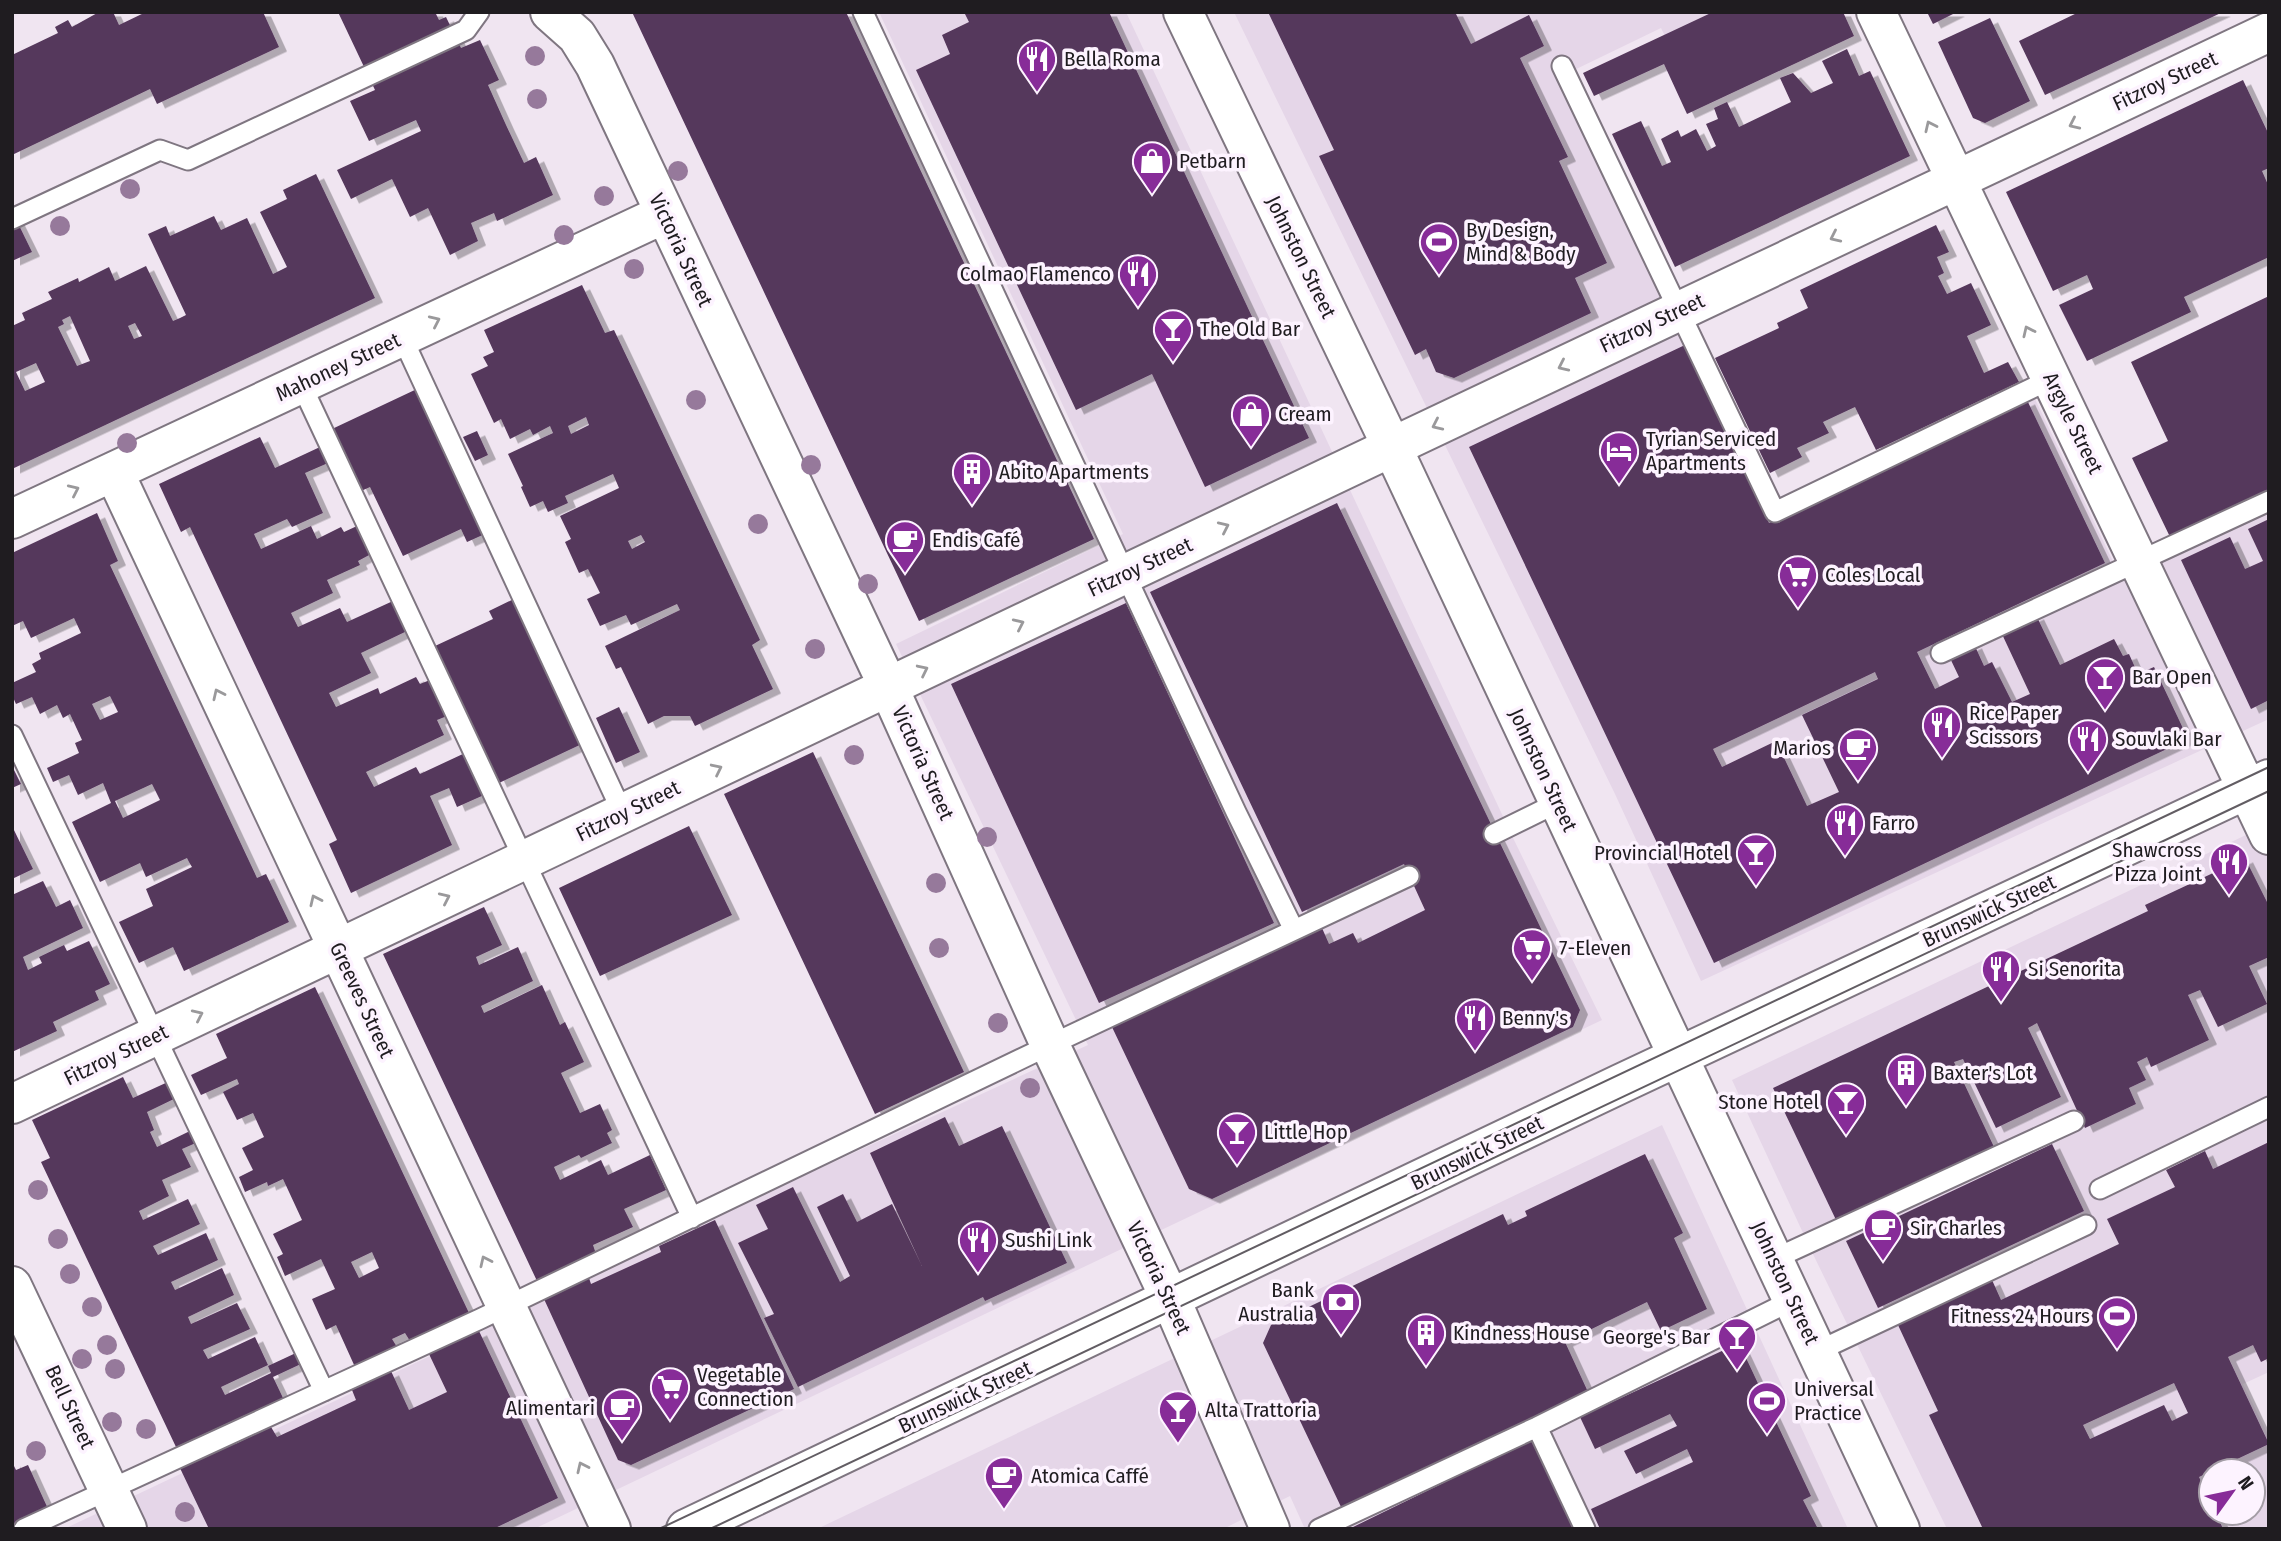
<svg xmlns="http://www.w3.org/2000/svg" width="2281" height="1541" font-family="'Fira Sans Condensed',sans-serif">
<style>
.built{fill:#e5d6e8;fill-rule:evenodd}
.building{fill:#55375b;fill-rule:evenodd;filter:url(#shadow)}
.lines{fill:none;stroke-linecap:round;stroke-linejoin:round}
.lane-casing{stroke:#7f7681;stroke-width:23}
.street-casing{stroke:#7f7681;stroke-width:42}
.secondary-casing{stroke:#7f7681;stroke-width:42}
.lane{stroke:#fff;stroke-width:19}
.street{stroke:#fff;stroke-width:38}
.secondary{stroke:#fff;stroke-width:38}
.tram{stroke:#625d63;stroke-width:2}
.tree{fill:#96799b}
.oneway{stroke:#9a999b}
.labels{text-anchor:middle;stroke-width:7;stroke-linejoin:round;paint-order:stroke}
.poi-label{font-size:21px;fill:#1f1c20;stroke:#fdf3ff;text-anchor:start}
.street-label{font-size:21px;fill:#1f1c20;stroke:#fdf3ff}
</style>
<defs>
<filter id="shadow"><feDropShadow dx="8" dy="4.5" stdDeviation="0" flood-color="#0004"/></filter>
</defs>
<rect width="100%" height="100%" fill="#f0e5f1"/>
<path class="built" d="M879,12H1126L1515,842L1602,1020L534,1529H64L483,1331L540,1297L1088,1045L896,644L1123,534Z
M1234,12H1833L1698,103L1661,28L1568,73L1779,513L2035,399L2120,576L2269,506V719L1701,981L1615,794Z
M2269,824V1372L2243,1384L2269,1436V1529H1947L1810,1248L1732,1080ZM2211,1471H2253V1513H2211Z
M1662,1125L1848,1529H1597L1551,1435L1358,1529H1305L1290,1496L1223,1529H817Z"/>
<path class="building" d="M99,12H113L119,25L146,12H263L279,47L157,104L150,89L12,155V55L58,33L55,27L68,20L72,27Z
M338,12H435L439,20L446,17L461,48L480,40L499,80L488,85L506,125L524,163L536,157L553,195L497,221L494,213L471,223L478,241L450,255L428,208L410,217L392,179L351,199L337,170L421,131L416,120L369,141L350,101L375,90Z
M632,12H846L1094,539L919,621Z
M964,12H1109L1309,438L1205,487L1152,374L1076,410L916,70L950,54L942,35L969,22Z
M1268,12H1455L1471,44L1529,15L1544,46L1520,58L1568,157L1559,161L1607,263L1575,278L1591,313L1454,378L1436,372L1426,349L1415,355L1319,156L1334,150Z
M1713,12H1843L1854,36L1687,114L1664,64L1594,96L1583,73Z
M1927,12H1957L1933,24Z
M2079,12H2223L2045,95L2019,41Z
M1990,18L2030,101L1985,123L1973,118L1938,42Z
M1847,49L1859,76L1870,71L1910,156L1675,267L1612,134L1641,121L1662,166L1671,162L1661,139L1678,130L1681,137L1696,129L1707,151L1716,146L1706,124L1718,119L1714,108L1727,102L1739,127L1791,102L1780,78L1793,73L1811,93L1833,83L1822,61Z
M2243,80L2269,135V168L2262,171L2269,187V257L2184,297L2191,312L2087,361L2059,305L2093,289L2087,275L2053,291L2006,192Z
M316,174L375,298L12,469V326L25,320L22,313L52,299L48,292L78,278L79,282L109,267L115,281L146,266L173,321L180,318L186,315L148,234L166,226L170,236L214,216L221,230L247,218L273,274L287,267L260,212L287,199L283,190ZM70,316L90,361L77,366L58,327L64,324L62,320ZM135,323L142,336L134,339L128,326ZM36,363L45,382L25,391L16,372Z
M12,211L32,252L12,261Z
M1936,225L1949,252L1937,257L1944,273L1938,276L1947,294L1971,283L1991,325L1967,336L1984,373L2008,362L2019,382L1876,450L1855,407L1823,422L1829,433L1797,448L1802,457L1770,473L1715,358L1779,328L1777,323L1808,308L1800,290Z
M582,285L605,333L614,330L643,391L760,640L752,645L773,689L695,726L690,716H664L648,724L621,667L616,669L605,646L680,610L677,604L631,625L626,615L600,626L587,599L600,593L588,569L579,573L565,542L571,539L560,516L619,488L613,474L565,496L568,503L548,512L543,501L530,507L521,487L523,486L508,454L553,433L550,426L533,435L530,429L510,439L501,419L494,423L471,374L488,366L483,357L494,352L484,330ZM586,417L589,425L571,434L568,426ZM641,535L645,542L632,549L628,541Z
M2269,296V493L2171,539L2132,458L2168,441L2131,362Z
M1685,345L1769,523L2027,400L2105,563L1917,652L1935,689L1959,677L1949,656L1974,644L1984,666L1992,662L2012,702L2030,694L2001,632L2036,615L2060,665L2114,639L2123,656L2129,654L2138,674L2154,667L2188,739L1714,963L1469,447ZM1875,672L1878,679L1802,715L1839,792L1807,806L1776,741L1722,767L1713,749Z
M419,388L487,533L467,542L461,529L403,556L370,487L361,491L332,429Z
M477,431L488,455L475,461L463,437Z
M260,437L275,468L320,447L328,463L305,473L323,513L292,527L287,519L254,534L261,549L311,526L317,539L341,527L344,532L357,526L371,554L358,561L360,565L327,580L333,593L291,613L298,627L340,608L347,622L393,601L407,631L361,653L371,673L329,693L336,707L378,688L380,694L416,677L420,684L430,680L447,716L437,720L444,735L366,772L374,787L416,767L420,774L465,753L484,795L457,807L449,788L430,796L452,845L351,893L329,844L337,840L190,527L181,532L159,484Z
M1337,503L1580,1010L1573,1027L1212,1199L1189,1189L1112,1027L1322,928L1329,944L1353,933L1358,943L1425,910L1404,864L1302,912L1150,592Z
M97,513L118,561L110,565L257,878L266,874L289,922L184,971L173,947L139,963L119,922L153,906L146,889L192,867L189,862L187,858L146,877L140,863L100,882L72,822L111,803L103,783L78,795L69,775L53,782L47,768L79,753L75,743L82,740L70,714L63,718L57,705L40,714L32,697L16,704L12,695V683L36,672L32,664L41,659L39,653L81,633L74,618L31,638L23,621L12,626V553ZM110,696L118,712L100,720L92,704ZM152,784L160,800L123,818L115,801Z
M2269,519V700L2251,709L2181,560L2230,537L2245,569L2263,561L2248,529Z
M518,597L586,742L499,783L435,646L493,619L489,611Z
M1126,603L1274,923L1099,1003L951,684Z
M619,707L640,752L616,763L596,718Z
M813,752L964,1072L875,1114L724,794Z
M12,766L21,784L12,788Z
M12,826L33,869L12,879Z
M689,826L732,915L600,976L559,888Z
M2245,858L2269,906V957L2249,966L2267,1004L2218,1027L2200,990L2188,995L2209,1040L2151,1067L2147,1057L2137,1062L2146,1080L2129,1088L2136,1104L2085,1128L2037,1023L2028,1028L2061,1097L1996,1128L1963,1059L1954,1062L1994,1147L1837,1222L1773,1088L2148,911L2145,905Z
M43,881L56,907L70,900L83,928L23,957L28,970L42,963L39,957L64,945L67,951L89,941L110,984L95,991L99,1000L53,1022L57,1031L12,1052V895Z
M484,907L502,945L476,957L479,965L518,947L533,981L481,1006L484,1013L542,985L560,1025L565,1022L584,1062L561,1073L580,1113L600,1104L612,1130L607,1133L612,1143L581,1158L579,1155L554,1167L560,1180L601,1160L608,1175L650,1155L666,1190L624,1209L633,1227L593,1245L596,1254L537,1281L383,954Z
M315,987L469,1313L410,1341L405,1333L392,1339L397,1347L355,1367L336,1325L326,1330L312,1299L335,1289L321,1259L285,1276L277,1257L283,1254L273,1234L302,1220L283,1179L268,1186L267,1182L245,1192L239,1177L253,1170L242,1148L264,1137L253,1113L237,1120L223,1092L239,1084L237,1079L201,1095L191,1075L227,1058L216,1034ZM372,1252L379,1268L359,1278L351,1262Z
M123,1077L133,1098L170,1081L178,1097L147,1112L154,1130L150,1132L157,1147L192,1130L198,1142L182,1149L191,1167L162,1180L169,1196L139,1211L143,1220L188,1199L200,1224L153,1246L158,1255L206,1233L218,1260L171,1282L175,1290L222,1268L234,1295L188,1317L191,1324L237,1303L250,1329L203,1350L208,1359L255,1337L268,1365L221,1387L225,1395L271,1373L268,1366L298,1352L303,1363L273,1377L283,1398L176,1447L41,1162L50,1158L32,1120Z
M945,1117L959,1146L1002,1126L1067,1263L985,1301L983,1297L798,1387L764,1318L774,1314L738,1243L768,1229L756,1205L793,1187L840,1282L850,1276L817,1207L843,1194L857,1222L892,1204L922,1266L870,1153Z
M2269,1142V1358L2261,1362L2253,1345L2228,1357L2269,1444L2199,1477L2211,1503V1513H2216L2223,1529H1983L1929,1415L1938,1411L1898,1325L1992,1280L2001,1300L2119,1244L2107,1219L2175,1187L2166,1170L2205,1151L2213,1169ZM2174,1383L2188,1413L2172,1421L2164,1405L2090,1439L2083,1425Z
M2052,1144L2084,1211L1878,1308L1846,1241Z
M1645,1154L1683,1233L1674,1238L1707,1309L1661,1331L1647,1302L1565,1342L1588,1392L1342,1509L1263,1343L1271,1325L1503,1214L1508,1225L1527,1216L1525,1211Z
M715,1220L794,1389L631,1465L618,1460L544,1299L589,1278L591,1284L661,1252L659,1246Z
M479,1331L558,1498L493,1529H209L179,1466L233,1441L235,1444L271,1427L277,1437L356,1400L352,1390L391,1371L409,1410L447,1392L429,1354Z
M1739,1343L1811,1496L1803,1500L1818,1529H1600L1591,1509L1693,1462L1687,1449L1636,1474L1624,1451L1677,1426L1670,1414L1595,1449L1580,1417Z
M1533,1439L1577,1529H1349Z
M12,1462L16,1470L28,1465L49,1511L12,1528Z"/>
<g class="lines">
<g class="lane-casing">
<path id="lane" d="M863,12L1236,812L1294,930
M1562,66L1775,512L2051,379
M12,219L160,150L188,160L466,30L479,12
M402,337L623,814
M301,384L692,1218
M1941,653L2269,501
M12,735L324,1391
M1494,834L1559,802
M2100,1189L2269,1107
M1774,1259L2074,1121
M1818,1351L2086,1225
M1537,1427L1585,1529
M24,1529L480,1319L1050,1045L1409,876
M1319,1529L1537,1427L1793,1300"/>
</g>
<g class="street-casing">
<path id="street" d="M550,12L577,36L595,65L888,686L1050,1045L1175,1309L1270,1529
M1876,12L2269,835
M114,472L611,1529
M12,519L664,214
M12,1104L1392,447L2269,32
M12,1286L127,1529"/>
</g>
<g class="secondary-casing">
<path id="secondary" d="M1183,12L1392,447L1900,1529
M686,1529L1620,1084L2269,779"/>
</g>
<use href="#lane" class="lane"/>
<use href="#street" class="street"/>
<use href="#secondary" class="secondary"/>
<path class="tram" d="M659,1529L2269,767
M710,1529L2269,791"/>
</g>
<g class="tree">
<circle cx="535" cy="56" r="10"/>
<circle cx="537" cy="99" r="10"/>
<circle cx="678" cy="171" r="10"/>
<circle cx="130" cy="189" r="10"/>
<circle cx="604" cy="196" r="10"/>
<circle cx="60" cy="226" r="10"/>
<circle cx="564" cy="235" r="10"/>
<circle cx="634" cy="269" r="10"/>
<circle cx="696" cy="400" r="10"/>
<circle cx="127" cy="443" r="10"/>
<circle cx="811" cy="465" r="10"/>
<circle cx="758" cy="524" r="10"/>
<circle cx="868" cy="584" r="10"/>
<circle cx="815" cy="649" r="10"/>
<circle cx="854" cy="755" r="10"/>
<circle cx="987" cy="837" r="10"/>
<circle cx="936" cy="883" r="10"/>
<circle cx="939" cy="948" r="10"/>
<circle cx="998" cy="1023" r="10"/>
<circle cx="1030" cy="1088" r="10"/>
<circle cx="38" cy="1190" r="10"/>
<circle cx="58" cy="1239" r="10"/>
<circle cx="70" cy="1274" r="10"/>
<circle cx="92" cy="1307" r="10"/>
<circle cx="107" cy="1345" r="10"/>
<circle cx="82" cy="1359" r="10"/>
<circle cx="115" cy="1369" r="10"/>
<circle cx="112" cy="1422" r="10"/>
<circle cx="146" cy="1429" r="10"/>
<circle cx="36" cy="1451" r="10"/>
<circle cx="185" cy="1512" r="10"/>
</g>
<defs><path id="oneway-chevron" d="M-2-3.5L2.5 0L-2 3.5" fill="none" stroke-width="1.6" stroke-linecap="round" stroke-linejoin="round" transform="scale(1.75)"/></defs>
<g class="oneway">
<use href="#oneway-chevron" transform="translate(2074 124) rotate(155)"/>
<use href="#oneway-chevron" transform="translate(1930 126) rotate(-115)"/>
<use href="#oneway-chevron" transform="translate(1835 237) rotate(155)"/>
<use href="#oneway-chevron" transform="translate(435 321) rotate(-25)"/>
<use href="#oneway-chevron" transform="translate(2028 331) rotate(-115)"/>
<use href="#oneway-chevron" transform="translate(1563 366) rotate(155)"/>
<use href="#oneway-chevron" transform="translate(1437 425) rotate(155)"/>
<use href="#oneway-chevron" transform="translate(74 490) rotate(-25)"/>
<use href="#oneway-chevron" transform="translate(1224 527) rotate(-25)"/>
<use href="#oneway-chevron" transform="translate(1019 624) rotate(-25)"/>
<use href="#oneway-chevron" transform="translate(923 670) rotate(-26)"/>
<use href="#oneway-chevron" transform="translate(218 694) rotate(-115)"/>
<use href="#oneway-chevron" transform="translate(717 769) rotate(-26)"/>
<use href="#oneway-chevron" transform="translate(445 898) rotate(-25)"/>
<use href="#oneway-chevron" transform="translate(315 900) rotate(-115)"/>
<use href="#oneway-chevron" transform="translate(198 1015) rotate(-25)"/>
<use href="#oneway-chevron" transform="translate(485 1261) rotate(-115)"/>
<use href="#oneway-chevron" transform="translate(582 1467) rotate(-115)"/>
</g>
<defs>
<g id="restaurant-pin" transform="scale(2.0125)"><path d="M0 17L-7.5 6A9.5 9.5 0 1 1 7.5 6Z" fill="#872c98" stroke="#fdf3ff"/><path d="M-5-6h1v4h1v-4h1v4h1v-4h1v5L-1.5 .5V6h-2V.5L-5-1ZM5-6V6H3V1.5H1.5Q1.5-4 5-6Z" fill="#fff"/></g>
<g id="shop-pin" transform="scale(2.0125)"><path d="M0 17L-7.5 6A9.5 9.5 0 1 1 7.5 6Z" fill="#872c98" stroke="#fdf3ff"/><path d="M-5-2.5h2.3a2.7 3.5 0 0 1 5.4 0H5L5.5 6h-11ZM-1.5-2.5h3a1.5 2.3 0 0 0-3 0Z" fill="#fff"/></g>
<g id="stadium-pin" transform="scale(2.0125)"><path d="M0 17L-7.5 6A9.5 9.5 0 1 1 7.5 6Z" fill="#872c98" stroke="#fdf3ff"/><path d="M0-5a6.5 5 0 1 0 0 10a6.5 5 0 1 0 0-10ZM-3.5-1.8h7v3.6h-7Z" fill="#fff"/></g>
<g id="bar-pin" transform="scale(2.0125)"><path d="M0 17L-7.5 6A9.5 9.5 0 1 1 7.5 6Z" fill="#872c98" stroke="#fdf3ff"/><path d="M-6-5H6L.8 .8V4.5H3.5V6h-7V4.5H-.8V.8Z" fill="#fff"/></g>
<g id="hotel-pin" transform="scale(2.0125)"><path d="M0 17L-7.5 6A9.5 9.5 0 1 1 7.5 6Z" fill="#872c98" stroke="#fdf3ff"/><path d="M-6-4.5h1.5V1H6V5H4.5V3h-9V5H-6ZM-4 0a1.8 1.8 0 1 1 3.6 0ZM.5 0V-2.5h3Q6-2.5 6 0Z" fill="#fff"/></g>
<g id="building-pin" transform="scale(2.0125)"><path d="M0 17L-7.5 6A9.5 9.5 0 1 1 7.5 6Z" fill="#872c98" stroke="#fdf3ff"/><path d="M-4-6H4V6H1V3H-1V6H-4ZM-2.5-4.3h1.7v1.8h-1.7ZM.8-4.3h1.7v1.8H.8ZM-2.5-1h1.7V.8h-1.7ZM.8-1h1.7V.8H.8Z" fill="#fff"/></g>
<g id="cafe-pin" transform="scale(2.0125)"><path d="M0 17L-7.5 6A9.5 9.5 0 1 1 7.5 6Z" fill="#872c98" stroke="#fdf3ff"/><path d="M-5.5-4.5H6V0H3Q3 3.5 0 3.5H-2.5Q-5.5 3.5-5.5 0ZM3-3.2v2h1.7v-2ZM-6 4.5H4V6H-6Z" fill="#fff"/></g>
<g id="supermarket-pin" transform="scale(2.0125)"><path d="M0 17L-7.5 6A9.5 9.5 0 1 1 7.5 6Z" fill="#872c98" stroke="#fdf3ff"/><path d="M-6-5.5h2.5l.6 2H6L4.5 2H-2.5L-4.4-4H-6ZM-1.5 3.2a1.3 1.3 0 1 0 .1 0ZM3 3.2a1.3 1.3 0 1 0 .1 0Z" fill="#fff"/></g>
<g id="bank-pin" transform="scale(2.0125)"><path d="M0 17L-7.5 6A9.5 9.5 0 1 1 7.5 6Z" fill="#872c98" stroke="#fdf3ff"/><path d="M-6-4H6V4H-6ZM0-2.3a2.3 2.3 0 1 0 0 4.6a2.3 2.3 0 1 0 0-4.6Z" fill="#fff"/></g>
</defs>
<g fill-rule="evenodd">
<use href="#restaurant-pin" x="1037" y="59"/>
<use href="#shop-pin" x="1152" y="161"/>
<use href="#stadium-pin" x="1439" y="242"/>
<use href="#restaurant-pin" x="1138" y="274"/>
<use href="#bar-pin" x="1173" y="329"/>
<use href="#shop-pin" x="1251" y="414"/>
<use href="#hotel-pin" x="1619" y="451"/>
<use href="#building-pin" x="972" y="472"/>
<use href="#cafe-pin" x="905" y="540"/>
<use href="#supermarket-pin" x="1798" y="575"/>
<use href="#bar-pin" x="2105" y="677"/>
<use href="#restaurant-pin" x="1942" y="725"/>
<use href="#restaurant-pin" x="2088" y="739"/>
<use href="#cafe-pin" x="1858" y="748"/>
<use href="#restaurant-pin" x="1845" y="823"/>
<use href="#bar-pin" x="1756" y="853"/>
<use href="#restaurant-pin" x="2229" y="862"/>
<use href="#supermarket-pin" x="1532" y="948"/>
<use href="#restaurant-pin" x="2001" y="969"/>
<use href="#restaurant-pin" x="1475" y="1018"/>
<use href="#building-pin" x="1906" y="1073"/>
<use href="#bar-pin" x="1846" y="1102"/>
<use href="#bar-pin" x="1237" y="1132"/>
<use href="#cafe-pin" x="1883" y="1228"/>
<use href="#restaurant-pin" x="978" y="1240"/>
<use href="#bank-pin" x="1341" y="1302"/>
<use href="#stadium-pin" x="2117" y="1316"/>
<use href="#building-pin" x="1426" y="1333"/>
<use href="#bar-pin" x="1737" y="1337"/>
<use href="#supermarket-pin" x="670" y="1387"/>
<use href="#stadium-pin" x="1767" y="1401"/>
<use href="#cafe-pin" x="622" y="1408"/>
<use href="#bar-pin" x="1178" y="1410"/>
<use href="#cafe-pin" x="1004" y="1476"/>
</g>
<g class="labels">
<g class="poi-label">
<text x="1064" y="66">Bella Roma</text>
<text x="1179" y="168">Petbarn</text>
<text x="1466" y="237">By Design,<tspan x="1466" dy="24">Mind &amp; Body</tspan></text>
<text x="1111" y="281" text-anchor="end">Colmao Flamenco</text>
<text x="1200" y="336">The Old Bar</text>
<text x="1278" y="421">Cream</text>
<text x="1646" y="446">Tyrian Serviced<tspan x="1646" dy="24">Apartments</tspan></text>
<text x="999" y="479">Abito Apartments</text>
<text x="932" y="547">Endis Café</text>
<text x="1825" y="582">Coles Local</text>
<text x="2132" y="684">Bar Open</text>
<text x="1969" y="720">Rice Paper<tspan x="1969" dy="24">Scissors</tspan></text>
<text x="2115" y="746">Souvlaki Bar</text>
<text x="1831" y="755" text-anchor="end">Marios</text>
<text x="1872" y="830">Farro</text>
<text x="2202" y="857" text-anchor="end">Shawcross<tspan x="2202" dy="24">Pizza Joint</tspan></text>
<text x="1729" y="860" text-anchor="end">Provincial Hotel</text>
<text x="1559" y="955">7-Eleven</text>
<text x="2028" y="976">Si Senorita</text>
<text x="1502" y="1025">Benny's</text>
<text x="1933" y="1080">Baxter's Lot</text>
<text x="1819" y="1109" text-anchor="end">Stone Hotel</text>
<text x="1264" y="1139">Little Hop</text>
<text x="1910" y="1235">Sir Charles</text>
<text x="1005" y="1247">Sushi Link</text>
<text x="1314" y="1297" text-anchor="end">Bank<tspan x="1314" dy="24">Australia</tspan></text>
<text x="2090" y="1323" text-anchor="end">Fitness 24 Hours</text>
<text x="1453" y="1340">Kindness House</text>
<text x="1710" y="1344" text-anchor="end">George's Bar</text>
<text x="697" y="1382">Vegetable<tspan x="697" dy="24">Connection</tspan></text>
<text x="1794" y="1396">Universal<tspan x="1794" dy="24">Practice</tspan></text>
<text x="595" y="1415" text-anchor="end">Alimentari</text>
<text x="1205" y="1417">Alta Trattoria</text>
<text x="1031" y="1483">Atomica Caffé</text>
</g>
<g class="street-label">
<text transform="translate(2165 81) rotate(-25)" y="7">Fitzroy Street</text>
<text transform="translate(681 250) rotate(65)" y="7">Victoria Street</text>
<text transform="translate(1301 257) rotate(64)" y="7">Johnston Street</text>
<text transform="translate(1652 323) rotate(-25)" y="7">Fitzroy Street</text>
<text transform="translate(338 367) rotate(-25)" y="7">Mahoney Street</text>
<text transform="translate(2073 423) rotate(64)" y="7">Argyle Street</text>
<text transform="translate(1140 567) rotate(-25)" y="7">Fitzroy Street</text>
<text transform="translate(923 763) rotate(66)" y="7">Victoria Street</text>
<text transform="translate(1543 770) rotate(65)" y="7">Johnston Street</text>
<text transform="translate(628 811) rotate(-26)" y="7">Fitzroy Street</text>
<text transform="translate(1989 911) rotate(-25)" y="7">Brunswick Street</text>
<text transform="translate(362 1000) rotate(65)" y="7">Greeves Street</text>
<text transform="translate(116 1055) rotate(-26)" y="7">Fitzroy Street</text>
<text transform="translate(1477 1153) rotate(-26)" y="7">Brunswick Street</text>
<text transform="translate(1159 1278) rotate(65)" y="7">Victoria Street</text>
<text transform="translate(1785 1283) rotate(65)" y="7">Johnston Street</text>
<text transform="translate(965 1397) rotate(-25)" y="7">Brunswick Street</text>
<text transform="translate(70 1407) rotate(65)" y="7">Bell Street</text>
</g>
</g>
<rect width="2281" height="1541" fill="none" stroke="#1f1c20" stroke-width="28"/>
<g transform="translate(2232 1492) rotate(57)"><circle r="33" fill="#fdf3ff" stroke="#a49da6" stroke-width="2"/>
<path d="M0-5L12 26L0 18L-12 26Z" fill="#872c98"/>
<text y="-10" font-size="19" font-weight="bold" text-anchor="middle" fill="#1f1c20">N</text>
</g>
</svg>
